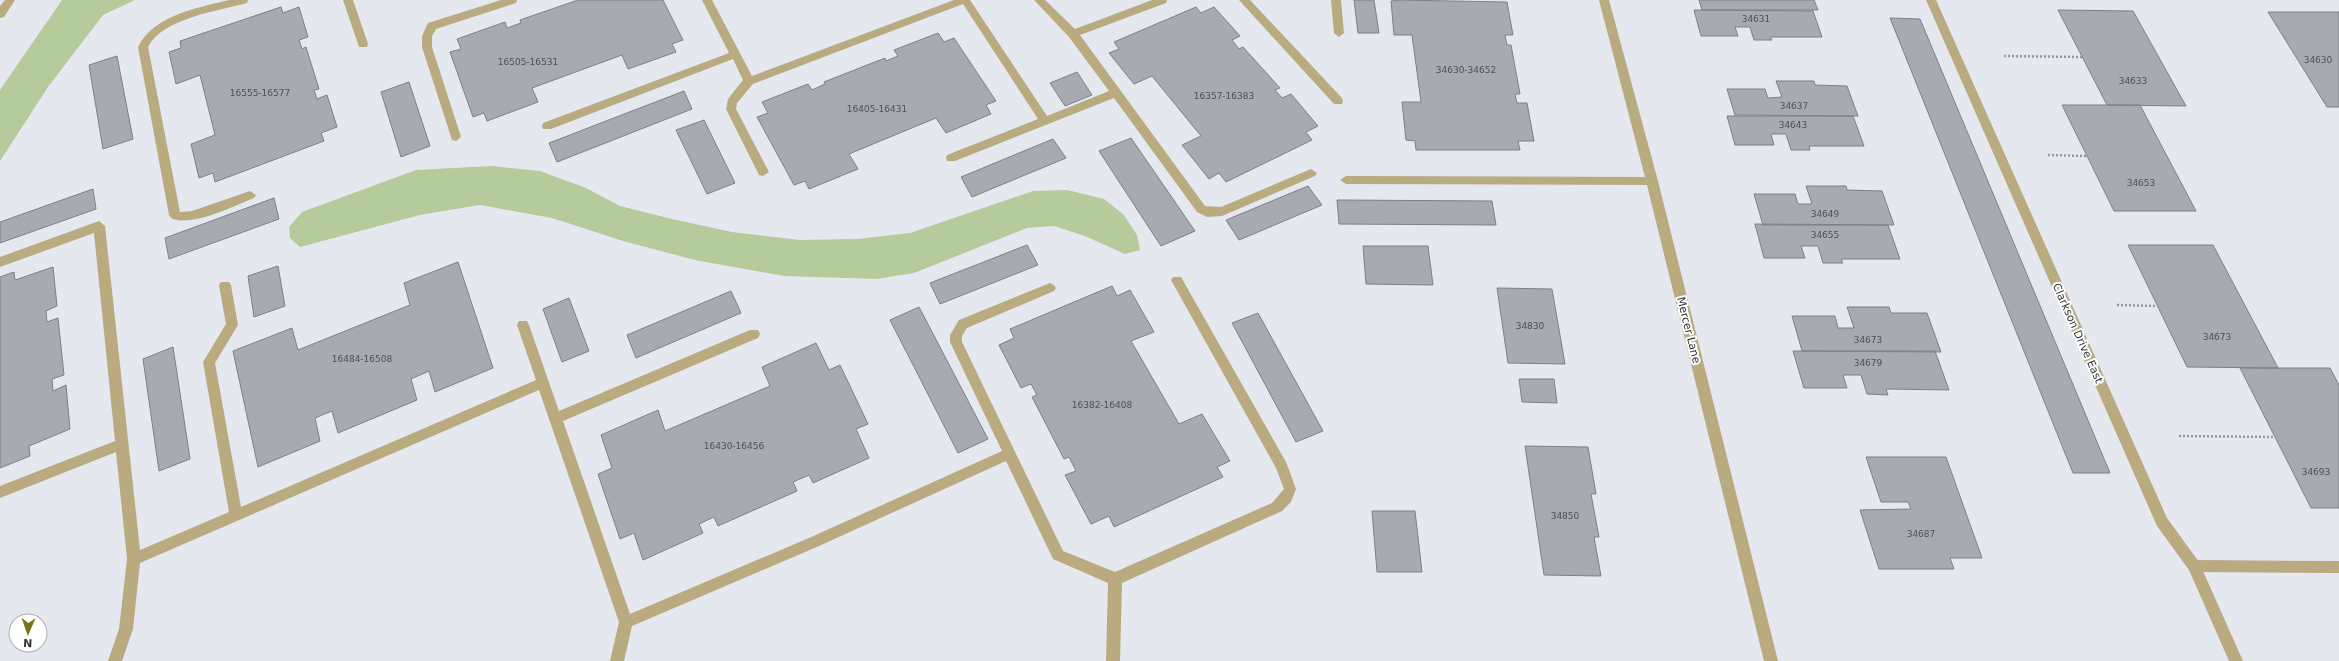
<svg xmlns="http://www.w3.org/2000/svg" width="2339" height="661" font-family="'DejaVu Sans',sans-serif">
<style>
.green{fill:#b5cb9b}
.building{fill:#a7aab0;stroke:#7d8086}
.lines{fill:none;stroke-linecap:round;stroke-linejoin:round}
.path{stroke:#94969b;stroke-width:2.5;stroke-dasharray:2 2;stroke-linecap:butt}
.service{fill:#b9aa80;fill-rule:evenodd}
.minor{fill:#b9aa80;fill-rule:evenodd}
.labels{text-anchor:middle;stroke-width:4;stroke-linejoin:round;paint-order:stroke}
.number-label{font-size:9px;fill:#4e5053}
.street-label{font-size:11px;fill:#303234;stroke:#fff}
</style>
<rect width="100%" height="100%" fill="#e5e8ef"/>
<path class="green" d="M62,0H135L103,15L48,87L0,161V90Z
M492,166L540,171L586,188L620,206L672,219L732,232L800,240L857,239L910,233L1033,191L1067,190L1104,199L1124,215L1137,235L1140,250L1125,254L1085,236L1054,226L1027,228L914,273L877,279L784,276L695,260L623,241L552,218L480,205L420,215L300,247L290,238L289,227L302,212L416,170Z"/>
<path class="building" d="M578,0H663L683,40L672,44L676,52L628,69L622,55L532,88L538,102L487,121L484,113L473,117L450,52L461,49L457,39L505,22L507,28L521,23L520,20Z
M1354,0H1374L1379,33H1358Z
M1399,0L1507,2L1513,35H1505L1507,45H1511L1520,94H1515L1517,103H1527L1534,141H1518L1520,150H1416L1415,141L1406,140L1402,102H1421L1412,35H1394L1391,1Z
M1699,0H1814L1818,10H1702Z
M281,7L283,13L299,7L308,37L299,40L302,49L306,47L319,89L314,90L317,99L327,95L337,127L321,133L324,141L215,182L213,173L199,178L191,144L215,135L200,75L176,84L169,52L181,48L180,41Z
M1196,7L1201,13L1214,7L1240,36L1232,40L1239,49L1243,47L1280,88L1275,90L1282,98L1291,94L1318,126L1306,132L1312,140L1226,182L1219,173L1209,179L1182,145L1201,136L1152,76L1134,84L1109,53L1119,49L1114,42Z
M1694,10L1813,11L1822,37H1770L1772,40H1754L1750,27H1735L1738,36H1701Z
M2058,10L2133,11L2186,106L2107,105Z
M2268,12H2339V107H2327Z
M1890,18L1920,19L2110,473H2073Z
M938,33L944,42L954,38L996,101L986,105L991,114L946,133L936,118L849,154L858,169L809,189L805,181L794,185L757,117L768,113L762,102L808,84L812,90L825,84L824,82L885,58L886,61L898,56L894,50Z
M117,56L133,139L103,149L89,65Z
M1077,72L1092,95L1065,106L1050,83Z
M1776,81H1814L1815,85L1847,86L1858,116L1735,115L1727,89H1765L1768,98L1782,97Z
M409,82L430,146L401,157L381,92Z
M684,91L692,109L557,162L549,143Z
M2062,105H2140L2196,211H2114Z
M1727,116H1853L1864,146H1809L1810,150H1791L1786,134H1771L1774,145H1735Z
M704,120L735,183L707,194L676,130Z
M1131,138L1195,231L1161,246L1099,151Z
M1053,139L1066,158L972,197L961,177Z
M1308,186L1322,205L1239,240L1226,220Z
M1806,186H1846L1847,190L1882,191L1894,225H1763L1754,194H1795L1798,204H1812Z
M93,189L96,209L0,243V222Z
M274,198L279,219L169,259L165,238Z
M1337,200L1492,201L1496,225L1339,224Z
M1755,224L1888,225L1900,259H1841L1843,263H1823L1818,246H1801L1805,258H1764Z
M1027,245L1038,265L940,304L930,283Z
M2128,245H2213L2278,368L2187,367Z
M1363,246H1428L1433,285L1366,284Z
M458,262L493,368L435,392L429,371L411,379L417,400L338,433L332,411L315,418L320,441L258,467L233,351L292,328L298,350L410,305L404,283Z
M278,266L285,306L254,317L248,276Z
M53,267L57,306L46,311L47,322L58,318L64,375L52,379L53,391L66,385L70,429L29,446L30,456L0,468V277L14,272L15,280Z
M1112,286L1117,296L1130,290L1154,332L1131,341L1179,424L1202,414L1230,461L1217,467L1223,477L1114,527L1109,516L1091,524L1065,475L1076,471L1069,457L1064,459L1032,397L1037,395L1031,384L1021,388L999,345L1014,338L1010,329Z
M1497,288L1552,289L1565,364L1508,363Z
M731,291L741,313L636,358L627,335Z
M569,298L589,351L562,362L543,309Z
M919,307L988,439L958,453L890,320Z
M1847,307H1889L1891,313H1927L1941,352L1802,351L1792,316H1835L1838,328H1854Z
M1258,313L1323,431L1296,442L1232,323Z
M816,343L829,370L840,365L868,424L856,429L869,458L813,483L809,475L793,482L797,491L718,526L714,517L699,524L703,533L643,560L634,533L620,539L598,474L612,468L601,435L658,410L665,431L770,386L762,367Z
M173,347L190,459L159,471L143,359Z
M1793,351H1935L1949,390L1886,389L1888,395L1867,394L1861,375H1843L1847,388H1804Z
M2240,368H2330L2339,385V508H2311Z
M1519,379H1554L1557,403L1522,402Z
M1525,446L1588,447L1596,494H1591L1599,537H1594L1601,576L1544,575Z
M1866,457H1946L1982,558H1950L1954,569H1879L1860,510L1911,509L1908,502H1881Z
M1372,511H1415L1422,572H1377Z"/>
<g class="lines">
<path class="path" d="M2004,56L2082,57
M2048,155L2086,156
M2117,305L2158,306
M2179,436L2274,437"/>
<path class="service" d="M5,0H15L4,17L0,18V6Z
M229,0H248L247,3C218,11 163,18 148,47L180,212L192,211L250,191L256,195L254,198C234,206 190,228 171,218L169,215L138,47C154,15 197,8 229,0Z
M343,0H353L368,44L367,47H359L358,44Z
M501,0H517L516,3L436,29L432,36V47L461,137L456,141L452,140L422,47V36L428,23Z
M702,0H712L752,76L954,0H970L1047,116L1109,91L1069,37L1034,0H1045L1075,29L1152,0H1167L1166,3L1080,35L1205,206L1221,207L1311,169L1317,173L1315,176L1222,216L1207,217L1197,212L1114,98L955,161H947L946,158L947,155L1038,119L963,4L753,84L737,103L736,109L769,172L763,176L759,175L726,109L728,99L743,80L733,59L551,129H543L542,126L543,123L729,53Z
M1239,0H1250L1342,98L1343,101L1342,104H1334Z
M1331,0H1341L1344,33L1339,37L1334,33Z
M1346,176L1652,177L1658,181L1652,185L1346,184L1340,180Z
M99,221L105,226L140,550L229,512L203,362L226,324L219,285L221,282H229L231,285L238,325L215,363L241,507L536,380L517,325L519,321H527L529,325L559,411L750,330H758L760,334L758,338L563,421L630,614L809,538L1002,451L950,342V335L959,320L1050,283L1054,285L1056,288L1054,291L967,328L962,336V342L1063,551L1115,572L1272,503L1284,489L1276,468L1171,280L1173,277H1181L1286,462L1296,489L1291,502L1282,511L1122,583L1120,661H1106L1108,583L1053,559L1006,461L819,546L632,626L624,661H610L619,622L539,390L140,563L133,629L122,661H108L119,629L127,559L116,452L0,498V486L115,441L94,233L0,267V257Z
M2194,560L2339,561V573L2194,572L2189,570L2187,566L2189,562Z"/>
<path class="minor" d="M1599,0H1609L1658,181L1778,661H1764L1646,181Z
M1926,0H1936L2167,518L2199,562L2243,661H2229L2189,570L2157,526Z"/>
</g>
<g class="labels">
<g class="number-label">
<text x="1756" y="22">34631</text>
<text x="2318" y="63">34630</text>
<text x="528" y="65">16505-16531</text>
<text x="1466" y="73">34630-34652</text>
<text x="2133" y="84">34633</text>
<text x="260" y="96">16555-16577</text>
<text x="1224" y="99">16357-16383</text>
<text x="1794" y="109">34637</text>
<text x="877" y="112">16405-16431</text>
<text x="1793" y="128">34643</text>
<text x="2141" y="186">34653</text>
<text x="1825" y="217">34649</text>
<text x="1825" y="238">34655</text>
<text x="1530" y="329">34830</text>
<text x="2217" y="340">34673</text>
<text x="1868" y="343">34673</text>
<text x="362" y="362">16484-16508</text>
<text x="1868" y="366">34679</text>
<text x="1102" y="408">16382-16408</text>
<text x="734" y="449">16430-16456</text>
<text x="2316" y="475">34693</text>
<text x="1565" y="519">34850</text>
<text x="1921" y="537">34687</text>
</g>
<g class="street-label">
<text transform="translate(1689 330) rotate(76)" y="4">Mercer Lane</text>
<text transform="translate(2078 333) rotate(66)" y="4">Clarkson Drive East</text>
</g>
</g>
<g transform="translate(28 633) rotate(182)"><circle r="19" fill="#ffffff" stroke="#acadae"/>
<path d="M0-3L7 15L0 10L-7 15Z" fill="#7a7519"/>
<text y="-6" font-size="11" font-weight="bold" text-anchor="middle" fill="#303234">N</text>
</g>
</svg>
